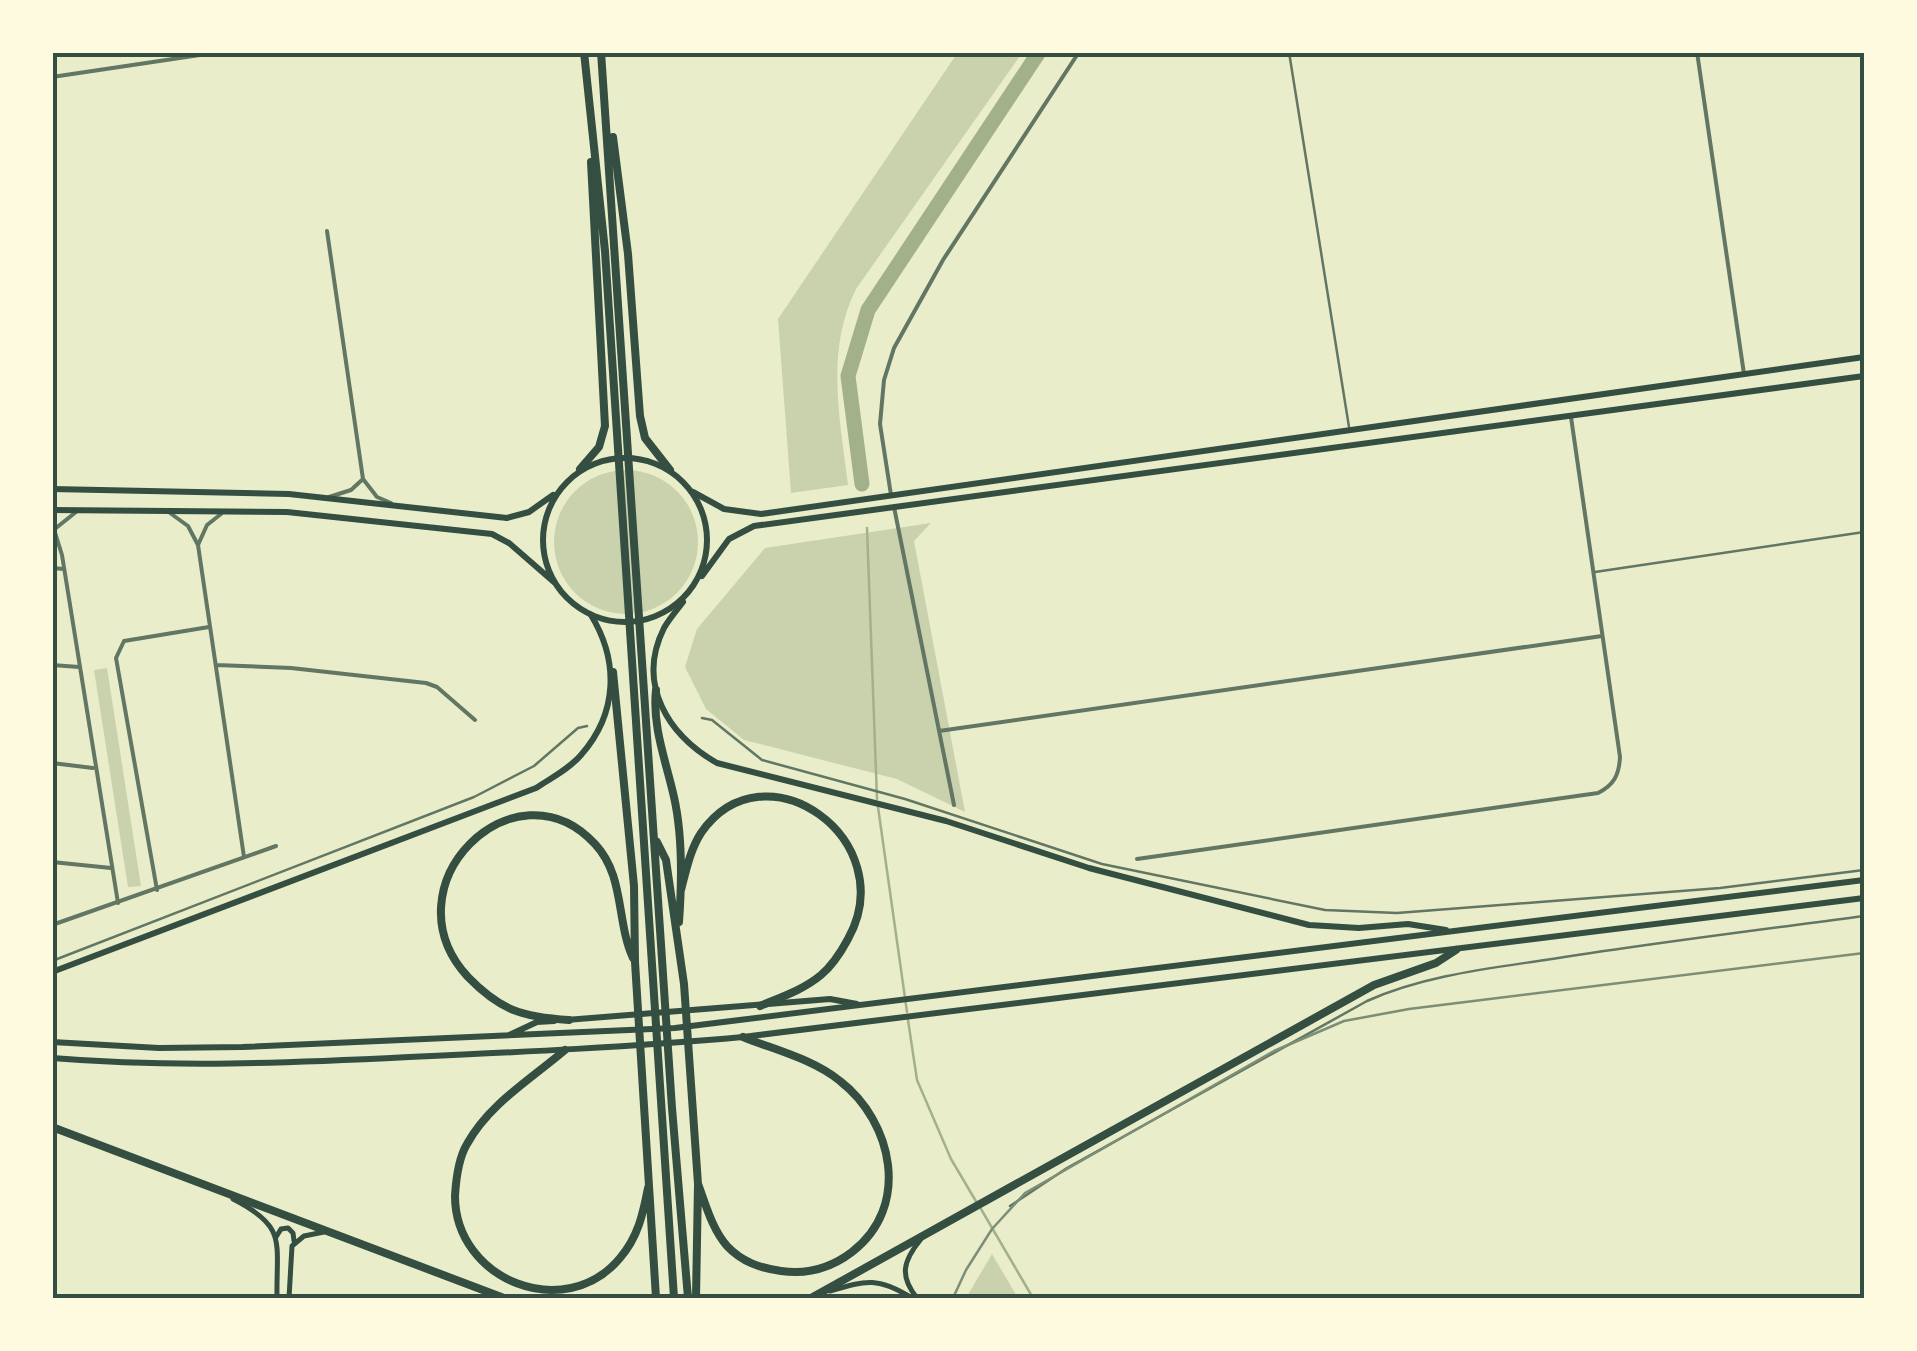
<svg xmlns="http://www.w3.org/2000/svg" width="1917" height="1351" font-family="'DejaVu Sans',sans-serif">
<style>
.green{fill:#cad2ad}
.lines{fill:none;stroke-linecap:round;stroke-linejoin:round}
.stream{stroke:#a3b18a;stroke-width:2.5}
.river{stroke:#a3b18a;stroke-width:15}
.service{stroke:#617663;stroke-width:2.5}
.minor{stroke:#617663;stroke-width:4}
.secondary{stroke:#344e41;stroke-width:5}
.primary{stroke:#344e41;stroke-width:6}
.trunk{stroke:#344e41;stroke-width:6}
.motorway{stroke:#344e41;stroke-width:8}
.tram{stroke:#7c8e77;stroke-width:2.5}
.neatline{fill:none;stroke:#344e41;stroke-width:4}
</style>
<rect width="100%" height="100%" fill="#e9edc9"/>
<path class="green" d="M958,52L1022,53L856,289C825,352 840,418 848,485L791,493L778,319Z
M554 542a72 72 0 1 1 144 0a72 72 0 1 1-144 0Z
M931,523L914,541L965,812L897,779L744,740L706,709L685,667L697,629L765,548Z
M107,668L141,886L128,887L94,670Z
M992,1254L1018,1298H966Z"/>
<g class="lines">
<path class="stream" d="M867,528L877,799
M878,807L907,1012
M908,1020L917,1080L951,1159L977,1203
M981,1209L1033,1298"/>
<path class="river" d="M862,484L848,376L868,310L1039,52"/>
<path class="service" d="M1289,52L1349,427
M1595,572L1864,532
M702,718L712,720L762,760L905,799L1102,864L1325,910L1397,913L1720,888L1864,870
M52,961L474,797L534,766L578,728L587,726
M1010,1206L1067,1168L1367,1001C1423,976 1485,969 1545,960C1651,943 1758,930 1864,916"/>
<path class="minor" d="M1697,52L1744,374
M52,77L220,52
M327,231L363,479L377,497L391,503
M891,495L880,424L884,380L894,348L943,260L1079,52
M329,497L351,490L363,479
M894,507L954,805
M170,513L188,526L198,545L244,857
M52,523L62,555L118,903
M56,528L76,512
M198,545L207,525L221,514
M52,568L64,569
M52,665L79,667
M216,665L291,668L426,683L437,687L475,720
M939,731L1602,636
M52,763L93,768
M1137,859L1598,793C1614,785 1619,775 1620,757L1571,417
M52,862L111,868
M157,890L116,658L124,641L209,627
M52,925L276,846
M1806,1298H1839"/>
<path class="secondary" d="M233,1199C288,1227 276,1242 277,1298
M276,1237L281,1229L288,1228L293,1233L294,1241
M830,1291C867,1280 878,1277 912,1298
M289,1298L292,1246L304,1236L324,1232
M917,1298C899,1276 903,1261 921,1239"/>
<path class="primary" d="M543 540a82 82 0 1 1 164 0a82 82 0 1 1-164 0Z
M52,489L289,494L507,518L529,512L553,495
M693,492L724,509L761,514L1864,357
M52,510L287,512L492,534L509,543L555,583
M702,576L729,539L754,526L1864,376"/>
<path class="trunk" d="M683,602C677,610 669,619 664,628C636,684 668,735 717,763L946,821L1089,868L1309,925L1359,928L1408,924L1446,930
M52,972L536,788C551,778 569,769 581,755C618,713 619,661 591,615
M566,1020L830,999L857,1004
M509,1035L537,1022L554,1021
M52,1042L159,1048L242,1047L675,1028L1864,880
M52,1058C172,1068 290,1063 409,1057C521,1052 632,1047 743,1037L1864,898"/>
<path class="motorway" d="M584,52L605,251L674,1298
M601,52L672,1108L688,1298
M613,137L628,254L640,416L645,438L670,470
M580,469L599,447L605,426L591,162
M613,672L634,886L635,962L656,1298
M656,690C652,727 666,761 674,797C683,837 682,881 679,922
M657,842L666,860L684,984L698,1184L696,1298
M681,890C686,871 690,850 701,833C765,741 903,840 848,939C841,952 833,965 821,975C803,990 781,997 760,1006
M569,1020C523,1017 501,1011 468,977C384,886 515,757 595,844C625,876 616,921 633,958
M565,1050C531,1079 489,1104 467,1144C458,1159 456,1179 455,1196C455,1280 565,1324 620,1258C638,1237 643,1214 648,1188
M52,1127L504,1298
M698,1184C706,1205 712,1229 727,1246C742,1262 760,1268 781,1271C808,1275 831,1268 852,1252C911,1207 893,1122 840,1081C813,1059 775,1050 743,1037
M811,1298L1374,985L1436,963L1456,950"/>
<path class="tram" d="M953,1298L966,1270L992,1229L1025,1193L1274,1051L1344,1021L1409,1009L1864,953"/>
</g>
<rect width="1917" height="1351" fill="none" stroke="#fefae0" stroke-width="110"/>
<rect x="55" y="55" width="1807" height="1241" class="neatline"/>
</svg>
